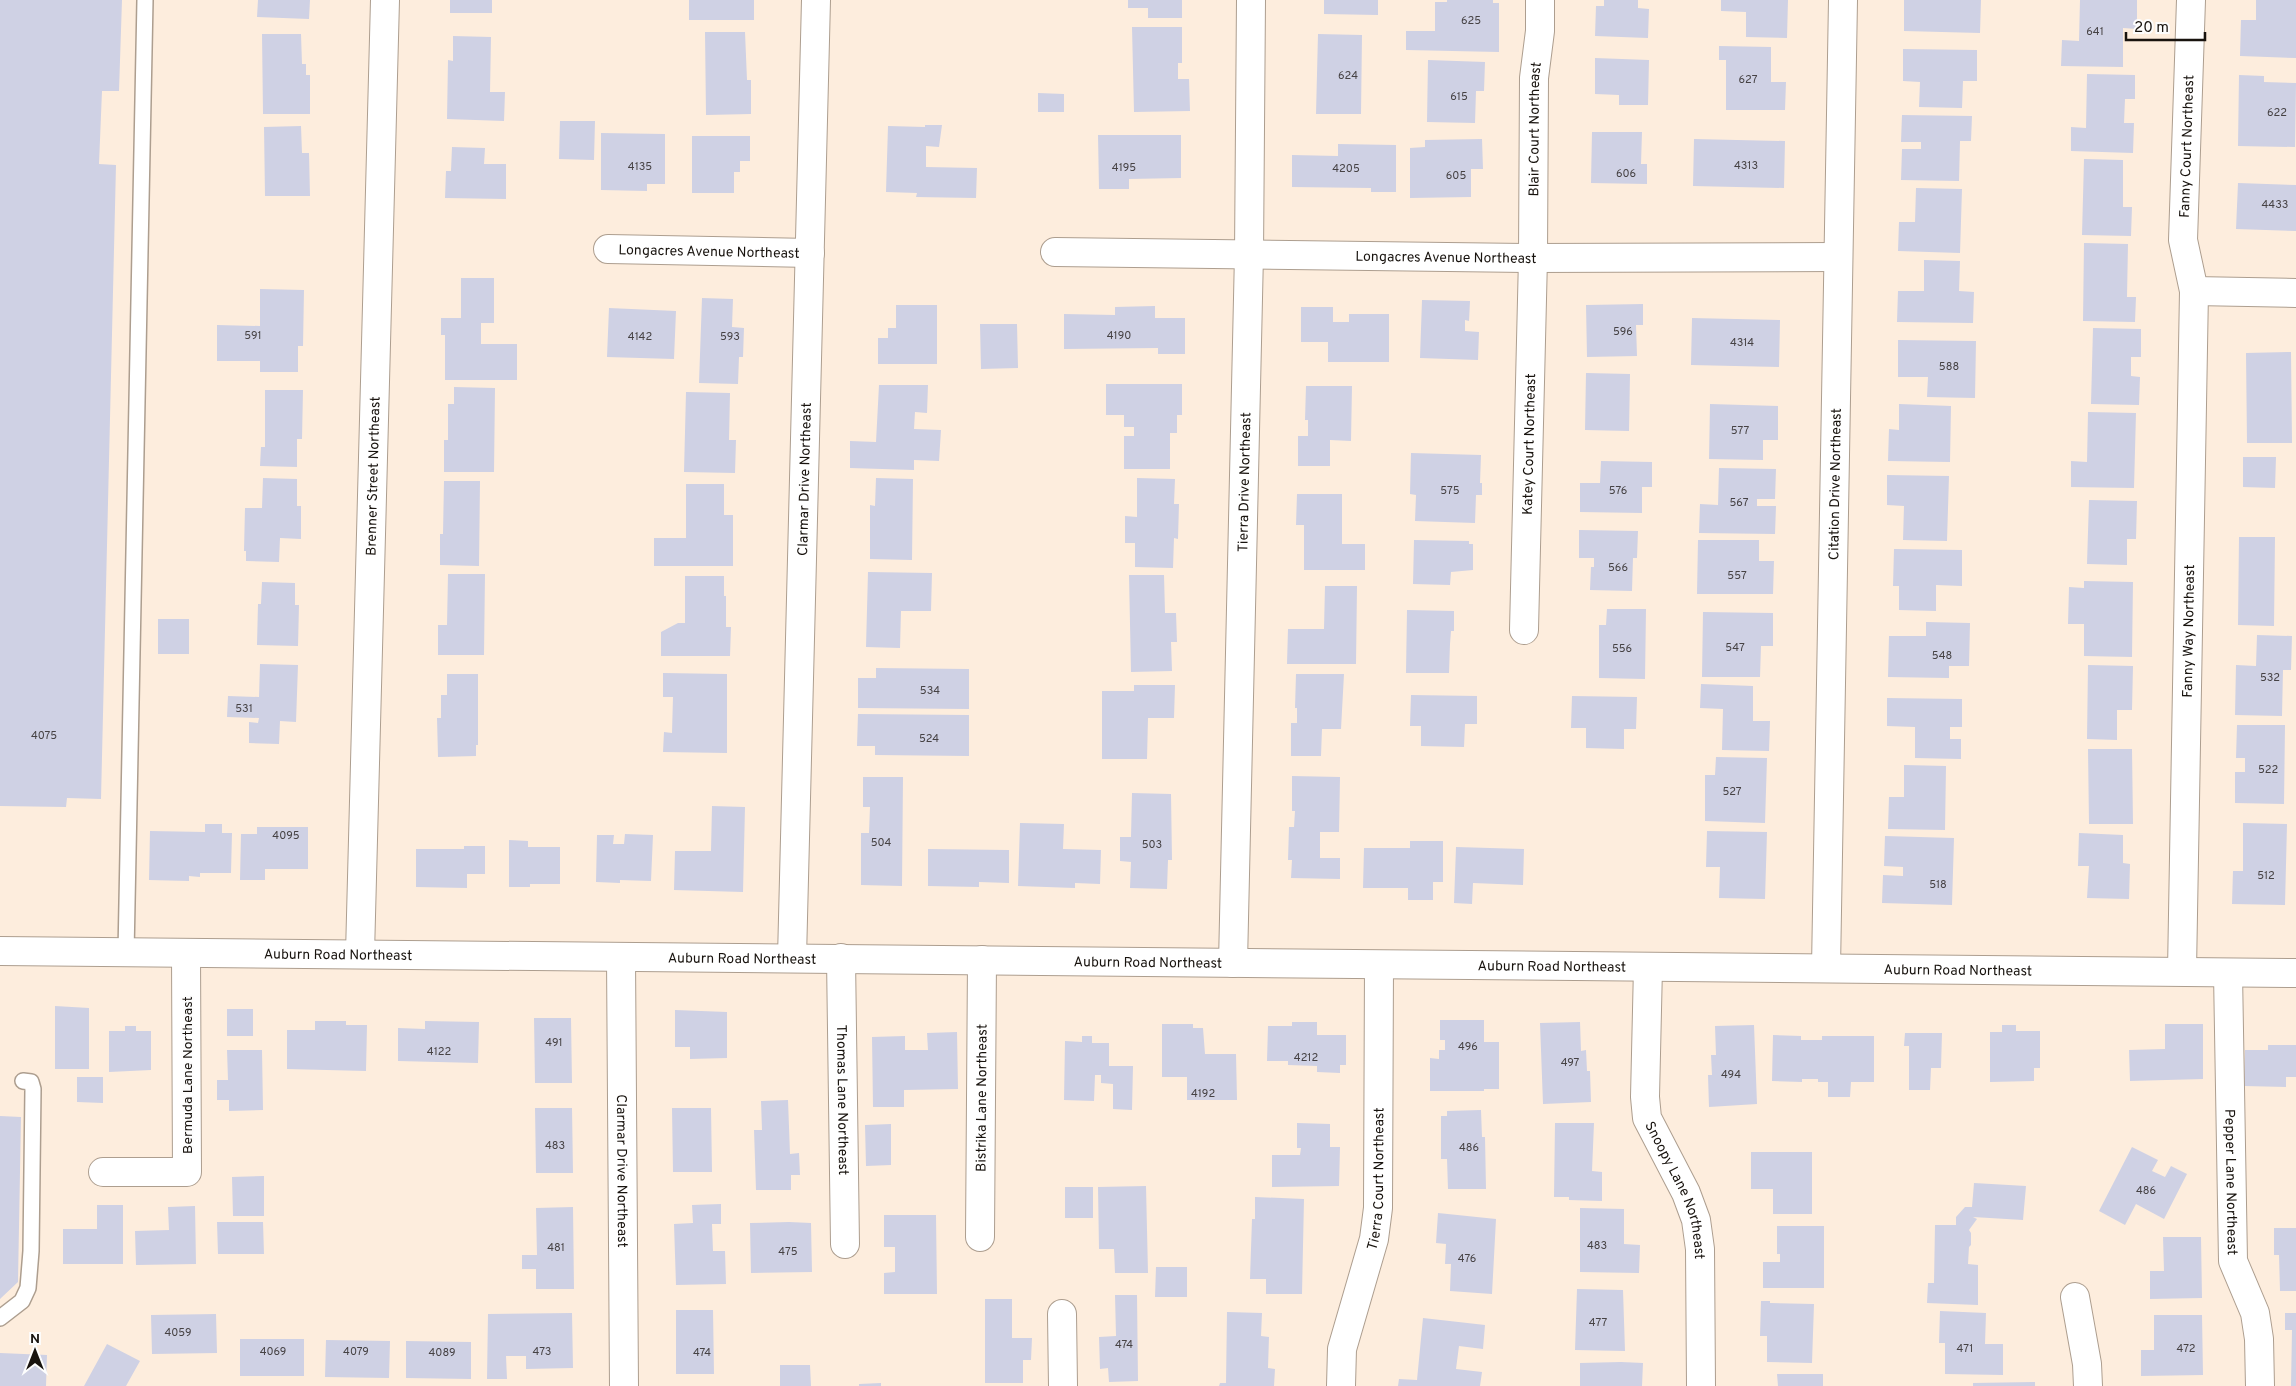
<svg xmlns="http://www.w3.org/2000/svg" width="2296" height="1386" font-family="Overpass,sans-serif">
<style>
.building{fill:#cfd1e4}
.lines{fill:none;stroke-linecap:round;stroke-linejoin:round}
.service-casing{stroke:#ad9e8f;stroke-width:18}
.minor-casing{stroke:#ad9e8f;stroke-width:30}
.tertiary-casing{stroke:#ad9e8f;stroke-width:30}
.service{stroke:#fff;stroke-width:15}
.minor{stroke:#fff;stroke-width:28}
.tertiary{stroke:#fff;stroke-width:28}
.labels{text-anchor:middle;stroke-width:4.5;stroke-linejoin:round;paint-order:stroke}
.number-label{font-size:11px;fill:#464244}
.street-label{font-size:14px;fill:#18130e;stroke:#fdfdfd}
</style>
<rect width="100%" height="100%" fill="#fdeddd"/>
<path class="building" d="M0,0H122L119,91H102L99,164L116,165L101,799L67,798L66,807L0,806Z
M258,0H310L309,19L257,17Z
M450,0H492V13H450Z
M689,0H754V20H689Z
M1128,0H1182V18H1148V8H1128Z
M1324,0H1378V15L1324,14Z
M1447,0H1493V3H1499V52L1406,50V31H1435V2H1447Z
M1604,0H1638V8L1649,9L1648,38L1595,36L1596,6H1604Z
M1721,0H1788L1787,38L1746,37V12L1721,11Z
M1904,0H1981L1980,33L1904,31Z
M2080,0H2137V29L2123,28V67L2061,66L2062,40L2079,41Z
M2256,0H2296V58L2240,56L2241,20H2256Z
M1132,27H1182V63H1178V79H1189L1190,111L1134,112Z
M705,32H745L747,80H751V114L706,115Z
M262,34H301L302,64H306V75H310V114H263Z
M1318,34L1362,35L1361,114H1316Z
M453,36L491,37L490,92H505L504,121L447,119L448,60L453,61Z
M1719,46L1771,47V82H1786L1785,110H1726V60H1719Z
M1903,49L1977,50V81H1963L1962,108L1919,107L1920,82L1903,81Z
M1595,58L1649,60L1648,105H1619V95L1595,94Z
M1428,60L1485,62L1484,91H1476L1475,123L1427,122Z
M2087,74L2135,75V99H2125L2124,123H2134L2133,153L2071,151V127L2086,128Z
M2239,75L2264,76V82L2296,83L2295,147L2238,146Z
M1038,93L1064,94V112H1038Z
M1902,115L1972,116L1971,141H1960L1959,181L1901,180L1902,149H1921V142H1901Z
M560,121H595L594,160L559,159Z
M925,125H942L939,147L926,146V167L977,168L976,198L916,197L917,193L886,192L888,126L925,127Z
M301,126L302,153H309L310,196H265L264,127Z
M1592,132H1642L1641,164H1647V184L1591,183Z
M601,133L665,134V184H647V191L601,190Z
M1098,135H1181V178L1129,179V189H1099Z
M692,136H750V161H740V172H734V193H692Z
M1482,139L1483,169H1471V197L1410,198V148L1425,147V140Z
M1694,139L1785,141L1784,188L1693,186Z
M1338,144L1396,145V192H1371V188L1292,187V155L1338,156Z
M452,147L485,148L484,164H506V199L445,198L446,171H451Z
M2084,159L2123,160V207H2132L2131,236L2082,235Z
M2238,183L2296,185V231L2236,229Z
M1916,188L1962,189L1960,253L1898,251L1899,222H1915Z
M2084,243L2128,244L2127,297H2136L2135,322L2083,321Z
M1924,260L1960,261L1959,291L1974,292L1973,323L1897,322L1898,291H1924Z
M461,278H494V323H481V344H517V380H445V335H441V318H461Z
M260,289L304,290L303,346H298V372H260V361H217V325L260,326Z
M702,298L733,299L732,327L744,328L743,357H739L738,384L699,383Z
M1422,300L1470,301L1469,321L1465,320V331L1479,332L1478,360L1420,358Z
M1643,304V325H1636L1637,356L1587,357L1586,305Z
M896,305H937V364H878V338H888V328H896Z
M1155,306V318H1185V354H1158V348L1064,349V314L1115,315V307Z
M1301,307H1333V322H1349V314H1389V362H1328V342H1301Z
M609,308L676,311L674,359L607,357Z
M1692,318L1780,320L1779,367L1691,365Z
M980,324H1017L1018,368L981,369Z
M2093,328L2141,329V357H2131V376L2140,377L2139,405L2091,404Z
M1898,340L1976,341L1975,398L1927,397L1928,377H1898Z
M2291,352L2292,443H2247L2246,353Z
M1586,373L1630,374L1629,431L1585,430Z
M1106,384H1182V415H1177V433H1170V469H1124V436H1134V427H1124V415H1106Z
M879,385H928L927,413L915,412L914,429L941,430L939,461L914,460V470L850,468V441L876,442Z
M1306,386H1352L1351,441L1330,440V466H1298V436H1308V420H1305Z
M454,387L495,388L494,472H444V440H448V404H454Z
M265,390H303L302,439H297V467L260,466L261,447H265Z
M686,392L730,393L729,440H736L735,473L684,472Z
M1710,404L1778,406V440H1763V460L1709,459Z
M1899,404L1951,406L1950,462L1888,461L1889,429L1899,430Z
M2088,412L2136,413L2134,488L2071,487V461L2087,462Z
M1411,453L1481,455L1480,483H1482V495H1476L1475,523L1415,521L1416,495L1410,494Z
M2243,457H2276L2275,488L2243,487Z
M1601,461L1652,462V487H1642V513L1580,512V483H1600Z
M1719,468L1776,469L1775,499H1757V506H1776L1775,534L1699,533L1700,504L1718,505Z
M1887,475L1949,476L1947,541L1903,540L1904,506L1887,505Z
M263,478L297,479V506H301V539L280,538L279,562L246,561V551H244L245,508H262Z
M876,478L913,479L912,560L870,559V505L875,506Z
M1137,478L1175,479L1174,504H1179L1178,539L1174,538L1173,568L1135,567V543H1125V516L1137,517Z
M444,481H480L479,566L440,565V534H443Z
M686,484H724V515H733V566H654V538H686Z
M1297,494H1342V544H1365V570H1304V525H1296Z
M2089,500L2137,501L2136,539H2127V565L2087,564Z
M1579,530L1638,531L1637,558H1633L1632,591L1590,590L1591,567H1594V558H1579Z
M2239,537H2275L2274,626L2238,625Z
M1414,540L1469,541V544H1473V570L1451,572L1450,585L1413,584Z
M1698,540H1759V561H1774L1773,594H1697Z
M1894,549L1962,550V586L1936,585V611L1899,610V586H1893Z
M868,572L932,573L931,611H901L900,648L866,647Z
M448,574H485L484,655H438V625H447Z
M1129,575H1164L1165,613H1176L1177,642H1171L1172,671L1131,672Z
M685,576H724V596H726V627H731L730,656H661V632L678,623H685Z
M2084,581L2133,582L2132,657L2084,656V624H2068L2069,587L2084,588Z
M262,582L295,583V605H299L298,646L257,645L258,604H261Z
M1325,586H1357L1356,664H1287L1288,629H1324Z
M1607,609H1646L1645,679L1599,678V625H1606Z
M1407,610L1454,611V631H1451L1450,644L1449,673H1406Z
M1703,612L1773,613V646H1761L1760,677H1702Z
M158,619H189V654H158Z
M1926,622L1970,623L1969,666H1949V678L1888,677L1889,636H1926Z
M2257,635L2292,636L2291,670H2283L2282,716L2235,715L2236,665L2256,666Z
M260,664L298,665L296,722L280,721L279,744L249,743V722L258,723L259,718L227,717L228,696L259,697Z
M2088,665L2133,666L2132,710H2117V740L2087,739Z
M876,668L969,669V709L858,708V678H876Z
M663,673L727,674V753L663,752L664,732L672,733L673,697H663Z
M447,674H478V745H476V756L438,757L437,718H441V695H447Z
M1296,674H1344L1341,729H1322L1321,756H1291V723H1297V708H1295Z
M1701,684L1753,686V721H1770L1769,751L1722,750L1723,709L1700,708Z
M1134,685H1175L1174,718H1148L1147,759H1102V691H1134Z
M1411,695L1477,696V724H1465L1464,747L1421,746V726H1410Z
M1572,696L1637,697L1636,729H1624V749L1586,748V728H1571Z
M1887,698L1962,699V727H1950V739H1961V759L1915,758V727L1887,726Z
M858,714L969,715V756L875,755V746H857Z
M2237,725H2285L2284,804L2235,803V772H2245V758H2236Z
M2088,749H2132L2133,824H2089Z
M1716,757L1767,758L1765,823L1705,821V775H1715Z
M1904,765L1946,766L1945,830L1888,829L1889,797H1904Z
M1292,776L1340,777L1339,832H1320V858H1340V879L1291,878L1292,860H1288L1289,827H1294L1295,811H1292Z
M863,777H903L902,886L861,885V833H869L870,807H863Z
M1132,793L1171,794L1172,860H1168L1167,889L1130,888L1131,862L1120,861V837H1131Z
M712,806L745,807L743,892L674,890L675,851H711Z
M1020,823L1064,824L1063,849L1101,850L1100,884L1075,883V888L1018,886Z
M2243,823L2287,824L2285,905L2232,904L2233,871H2243Z
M205,824H222V833H232L231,873H200V877L189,876V881L149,880L150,831L205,832Z
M257,827H308V869H265V880H240L241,834H257Z
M1707,831L1767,832L1765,899L1719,898L1720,867H1706Z
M2079,833L2123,835V863L2130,864L2129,899L2087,898L2089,866H2078Z
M625,834L653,835L651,881L620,880V883L596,882L597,835H614L613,844H624Z
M1885,836L1954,838L1952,905L1882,903L1883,875L1903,876V867L1884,866Z
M509,840L528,841V847H560V884H530V887H509Z
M1410,841H1443V882H1433V900H1408V888H1363L1364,848H1410Z
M464,846H485V874H467V888L416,887V849H464Z
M1456,847L1524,849L1523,885L1473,883L1472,904L1454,903Z
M928,849L1009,850V883L979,882V887L928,886Z
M55,1006L89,1008V1069H55Z
M227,1009H253V1036H227Z
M675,1010L727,1012V1058L690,1059V1047H675Z
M534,1018H571L572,1083H535Z
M1440,1020H1484V1042H1499V1089H1484V1091H1430V1058L1439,1059V1050H1445V1040H1440Z
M315,1021H346V1025H367L366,1071L287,1069V1030H315Z
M425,1021L479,1022L478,1063L398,1061V1028L425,1029Z
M1292,1022H1317V1035H1346V1065H1340V1073L1317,1072V1066L1288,1065V1061H1267L1268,1026H1292Z
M1580,1022L1581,1051L1586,1050L1587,1071H1590L1591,1102L1543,1104L1540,1023Z
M1162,1024H1193V1028H1203L1205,1054H1236L1237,1100H1187V1077H1162Z
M2165,1024H2203V1079L2130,1081L2129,1050L2165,1049Z
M1754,1025L1757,1104L1709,1107L1708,1075H1712L1711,1055H1716L1715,1026Z
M2002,1025H2016V1031H2040V1068H2034V1081L1990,1082V1032H2002Z
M125,1026H136V1031H151V1070L109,1072V1031H125Z
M957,1032L958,1089L904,1090V1107H873L872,1037L905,1036V1050H928L927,1033Z
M1905,1033H1942L1941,1068H1931L1930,1090H1909V1046H1904Z
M1773,1035L1801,1036V1040H1822V1036H1874V1082H1851L1850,1097H1828V1082H1818V1079H1802V1082L1772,1081Z
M1082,1036H1092V1043H1109V1066H1133L1132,1110L1113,1109V1084L1101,1083V1075H1095L1094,1101L1064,1100L1065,1041L1082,1042Z
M2268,1045H2296V1077H2286V1087L2244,1086L2245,1050H2268Z
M227,1050H262L263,1110L229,1111V1100H217V1080H228Z
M77,1077H103V1103L77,1102Z
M788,1100L790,1154L799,1153L800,1175H791V1190H756L754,1130H762L761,1101Z
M535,1108H572L573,1173H536Z
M672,1108H711L712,1172H673Z
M1481,1110L1482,1137H1485L1486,1189H1448L1447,1159H1441V1116H1447V1111Z
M0,1116L21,1117L18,1282L0,1299Z
M1297,1123L1330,1124V1147H1340L1339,1186L1272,1187V1155H1300L1301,1148H1297Z
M1555,1123H1594L1592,1171L1602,1172V1201L1569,1200V1197H1554Z
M891,1124V1165L866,1166L865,1125Z
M2132,1147L2158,1160L2152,1171L2165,1177L2171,1166L2187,1174L2164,1219L2136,1204L2125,1225L2099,1211Z
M1751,1152H1812V1214H1773V1189H1751Z
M264,1176V1216H233L232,1177Z
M1974,1183L2026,1186L2023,1220L1973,1217L1977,1219L1969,1230L1971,1233V1245L1969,1247L1968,1264L1978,1265V1305L1927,1303L1928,1283H1934L1935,1225H1956V1217L1965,1207H1972Z
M1146,1186L1148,1273H1115L1114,1249H1099L1098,1187Z
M1065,1187H1093V1218H1065Z
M1255,1197L1304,1199L1302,1294H1266V1279H1250L1252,1219H1255Z
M721,1204V1224H712L713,1251H725L726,1284L676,1285L674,1224L693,1223L692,1205Z
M97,1205H123V1264H63V1229H97Z
M195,1206L196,1264L136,1265L135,1231L169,1230L168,1207Z
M573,1207L574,1289H536V1269H522V1255H537L536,1208Z
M1580,1208L1624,1209V1244L1640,1245L1639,1273L1580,1272Z
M1438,1213L1496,1219L1492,1294L1450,1291L1451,1264H1445L1446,1244L1436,1243Z
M884,1215H936L937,1294H884V1273L895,1272V1247H884Z
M217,1222H263L264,1254H218Z
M789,1222L811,1223L812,1272L751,1273L750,1223Z
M1777,1226H1824V1288H1763V1262H1780V1254H1777Z
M2274,1228H2296V1291H2280L2279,1255H2274Z
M2163,1237H2201L2202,1298L2150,1299V1271H2164Z
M1156,1267H1187V1297H1155Z
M1577,1289L1623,1290L1625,1351L1575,1350Z
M1115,1295H1137L1138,1381L1109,1382L1108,1368L1100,1369L1099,1337L1116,1336Z
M985,1299H1012V1338H1032L1031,1360H1023V1383H985Z
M1761,1301H1770V1303L1814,1304L1812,1363L1767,1362V1336H1760Z
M676,1310H713L714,1374H676Z
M1940,1311L1986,1313L1985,1344H2003V1375L1945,1374V1343H1939Z
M1227,1312L1262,1313L1261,1336L1269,1337L1268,1368L1275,1369L1274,1386H1219L1220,1383H1226Z
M572,1313L573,1368L526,1369V1356H506L507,1379H487L488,1314Z
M2285,1313H2296V1386H2291L2292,1330H2285Z
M216,1314L217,1353L152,1354L151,1315Z
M2154,1315H2202L2203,1375L2141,1376V1350H2154Z
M1423,1318L1485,1325L1483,1349L1459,1346L1456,1369L1482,1372L1480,1386H1398L1399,1379L1417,1380Z
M240,1339H304V1376H240Z
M326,1340L390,1341L389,1378L325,1377Z
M406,1341L471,1342V1379L406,1378Z
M107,1344L140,1361L126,1386H84Z
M0,1353L47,1355L46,1386H0Z
M1621,1362L1643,1363L1642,1386H1580V1363Z
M780,1365H810L811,1386H780Z
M1777,1374H1823V1386H1778Z
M2035,1382V1386H1973V1383Z
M881,1383V1386H859V1384Z"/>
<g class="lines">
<g class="service-casing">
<path id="service" d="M126,953L145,0
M0,1318L22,1301L28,1288L31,1251L33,1089L31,1082L23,1081"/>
</g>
<g class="minor-casing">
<g id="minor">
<path id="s1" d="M608,249L810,253"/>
<path id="s2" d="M1055,252L1533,258L1838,257"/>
<path d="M2194,291L2296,293"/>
<path id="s3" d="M1524,630L1533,258L1534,78L1540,31V0"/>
<path id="s4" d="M360,954L385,0"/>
<path id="s5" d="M621,957L624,1386"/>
<path id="s6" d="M792,958L816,0"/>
<path id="s7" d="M841,958L845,1244"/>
<path id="s8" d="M1233,963L1249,254L1251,0"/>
<path id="s9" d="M1648,967L1645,1097L1647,1118L1686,1193L1696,1220L1700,1249L1701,1386"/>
<path id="s10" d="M1826,968L1843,0"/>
<path id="s11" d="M2182,971L2194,291L2183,240L2191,0"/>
<path id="s12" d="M2228,973L2233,1261L2255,1313L2259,1339L2260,1386"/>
<path d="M103,1172H187L186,953"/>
<path id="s13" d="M980,1237L982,960"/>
<path d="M2075,1297L2087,1364L2088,1386"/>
<path d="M1062,1314L1063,1386"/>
<path id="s14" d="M1341,1386L1342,1349L1374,1239L1378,1208L1379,965"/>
</g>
</g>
<g class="tertiary-casing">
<g id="tertiary">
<path id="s15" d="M0,951L2296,973"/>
</g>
</g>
<use href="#service" class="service"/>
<use href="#minor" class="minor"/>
<use href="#tertiary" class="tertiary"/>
</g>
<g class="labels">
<g class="number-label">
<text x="1471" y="24">625</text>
<text x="2095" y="35">641</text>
<text x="1348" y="79">624</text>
<text x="1748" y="83">627</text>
<text x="1459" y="100">615</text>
<text x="2277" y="116">622</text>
<text x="1746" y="169">4313</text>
<text x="640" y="170">4135</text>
<text x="1124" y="171">4195</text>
<text x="1346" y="172">4205</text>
<text x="1626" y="177">606</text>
<text x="1456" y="179">605</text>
<text x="2275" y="208">4433</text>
<text x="1623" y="335">596</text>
<text x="253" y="339">591</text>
<text x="1119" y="339">4190</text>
<text x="640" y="340">4142</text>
<text x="730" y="340">593</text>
<text x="1742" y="346">4314</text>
<text x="1949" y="370">588</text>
<text x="1740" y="434">577</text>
<text x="1450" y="494">575</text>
<text x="1618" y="494">576</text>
<text x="1739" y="506">567</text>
<text x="1618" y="571">566</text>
<text x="1737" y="579">557</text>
<text x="1735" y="651">547</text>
<text x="1622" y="652">556</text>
<text x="1942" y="659">548</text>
<text x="2270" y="681">532</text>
<text x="930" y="694">534</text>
<text x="244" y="712">531</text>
<text x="44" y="739">4075</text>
<text x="929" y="742">524</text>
<text x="2268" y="773">522</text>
<text x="1732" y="795">527</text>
<text x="286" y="839">4095</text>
<text x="881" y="846">504</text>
<text x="1152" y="848">503</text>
<text x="2266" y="879">512</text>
<text x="1938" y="888">518</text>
<text x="554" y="1046">491</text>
<text x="1468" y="1050">496</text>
<text x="439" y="1055">4122</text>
<text x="1306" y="1061">4212</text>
<text x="1570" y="1066">497</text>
<text x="1731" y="1078">494</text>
<text x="1203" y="1097">4192</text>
<text x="555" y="1149">483</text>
<text x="1469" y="1151">486</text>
<text x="2146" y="1194">486</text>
<text x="1597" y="1249">483</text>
<text x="556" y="1251">481</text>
<text x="788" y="1255">475</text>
<text x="1467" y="1262">476</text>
<text x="1598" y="1326">477</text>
<text x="178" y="1336">4059</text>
<text x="1124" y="1348">474</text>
<text x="1965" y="1352">471</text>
<text x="2186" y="1352">472</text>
<text x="273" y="1355">4069</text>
<text x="356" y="1355">4079</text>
<text x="542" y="1355">473</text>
<text x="442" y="1356">4089</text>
<text x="702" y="1356">474</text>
</g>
<g class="street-label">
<text dy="5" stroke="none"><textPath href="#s3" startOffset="501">Blair Court Northeast</textPath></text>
<text dy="5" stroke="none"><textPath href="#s11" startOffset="826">Fanny Court Northeast</textPath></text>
<text dy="5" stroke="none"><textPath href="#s1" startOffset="101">Longacres Avenue Northeast</textPath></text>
<text dy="5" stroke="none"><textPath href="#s2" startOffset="391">Longacres Avenue Northeast</textPath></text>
<text dy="5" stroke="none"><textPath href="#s3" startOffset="186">Katey Court Northeast</textPath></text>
<text dy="5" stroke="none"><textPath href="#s4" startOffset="478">Brenner Street Northeast</textPath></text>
<text dy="5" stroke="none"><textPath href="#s6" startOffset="479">Clarmar Drive Northeast</textPath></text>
<text dy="5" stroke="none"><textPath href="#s8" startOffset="481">Tierra Drive Northeast</textPath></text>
<text dy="5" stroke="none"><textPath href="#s10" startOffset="484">Citation Drive Northeast</textPath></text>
<text dy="5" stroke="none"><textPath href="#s11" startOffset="340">Fanny Way Northeast</textPath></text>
<text dy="5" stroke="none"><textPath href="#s15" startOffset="338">Auburn Road Northeast</textPath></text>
<text dy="5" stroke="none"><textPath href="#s15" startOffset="742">Auburn Road Northeast</textPath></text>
<text dy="5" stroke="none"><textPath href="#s15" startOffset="1148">Auburn Road Northeast</textPath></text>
<text dy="5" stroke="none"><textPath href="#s15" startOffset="1552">Auburn Road Northeast</textPath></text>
<text dy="5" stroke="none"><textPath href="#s15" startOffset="1958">Auburn Road Northeast</textPath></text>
<text transform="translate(187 1075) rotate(-90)" y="5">Bermuda Lane Northeast</text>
<text dy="5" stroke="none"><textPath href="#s13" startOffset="139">Bistrika Lane Northeast</textPath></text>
<text dy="5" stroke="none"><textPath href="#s7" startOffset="142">Thomas Lane Northeast</textPath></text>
<text dy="5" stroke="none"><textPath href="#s5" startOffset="214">Clarmar Drive Northeast</textPath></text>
<text dy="5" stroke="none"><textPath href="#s14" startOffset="212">Tierra Court Northeast</textPath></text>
<text dy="5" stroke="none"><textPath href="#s12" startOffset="209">Pepper Lane Northeast</textPath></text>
<text dy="5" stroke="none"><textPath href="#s9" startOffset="230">Snoopy Lane Northeast</textPath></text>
</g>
</g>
<g transform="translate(35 1351)" stroke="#fdfdfd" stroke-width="4" paint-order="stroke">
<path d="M0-4L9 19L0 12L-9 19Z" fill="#18130e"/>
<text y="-8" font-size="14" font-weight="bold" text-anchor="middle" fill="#18130e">N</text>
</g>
<path d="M2126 32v8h79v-8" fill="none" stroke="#18130e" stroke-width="2.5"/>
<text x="2134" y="32" font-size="15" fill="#18130e" stroke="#fdfdfd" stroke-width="4" paint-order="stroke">20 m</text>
</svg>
